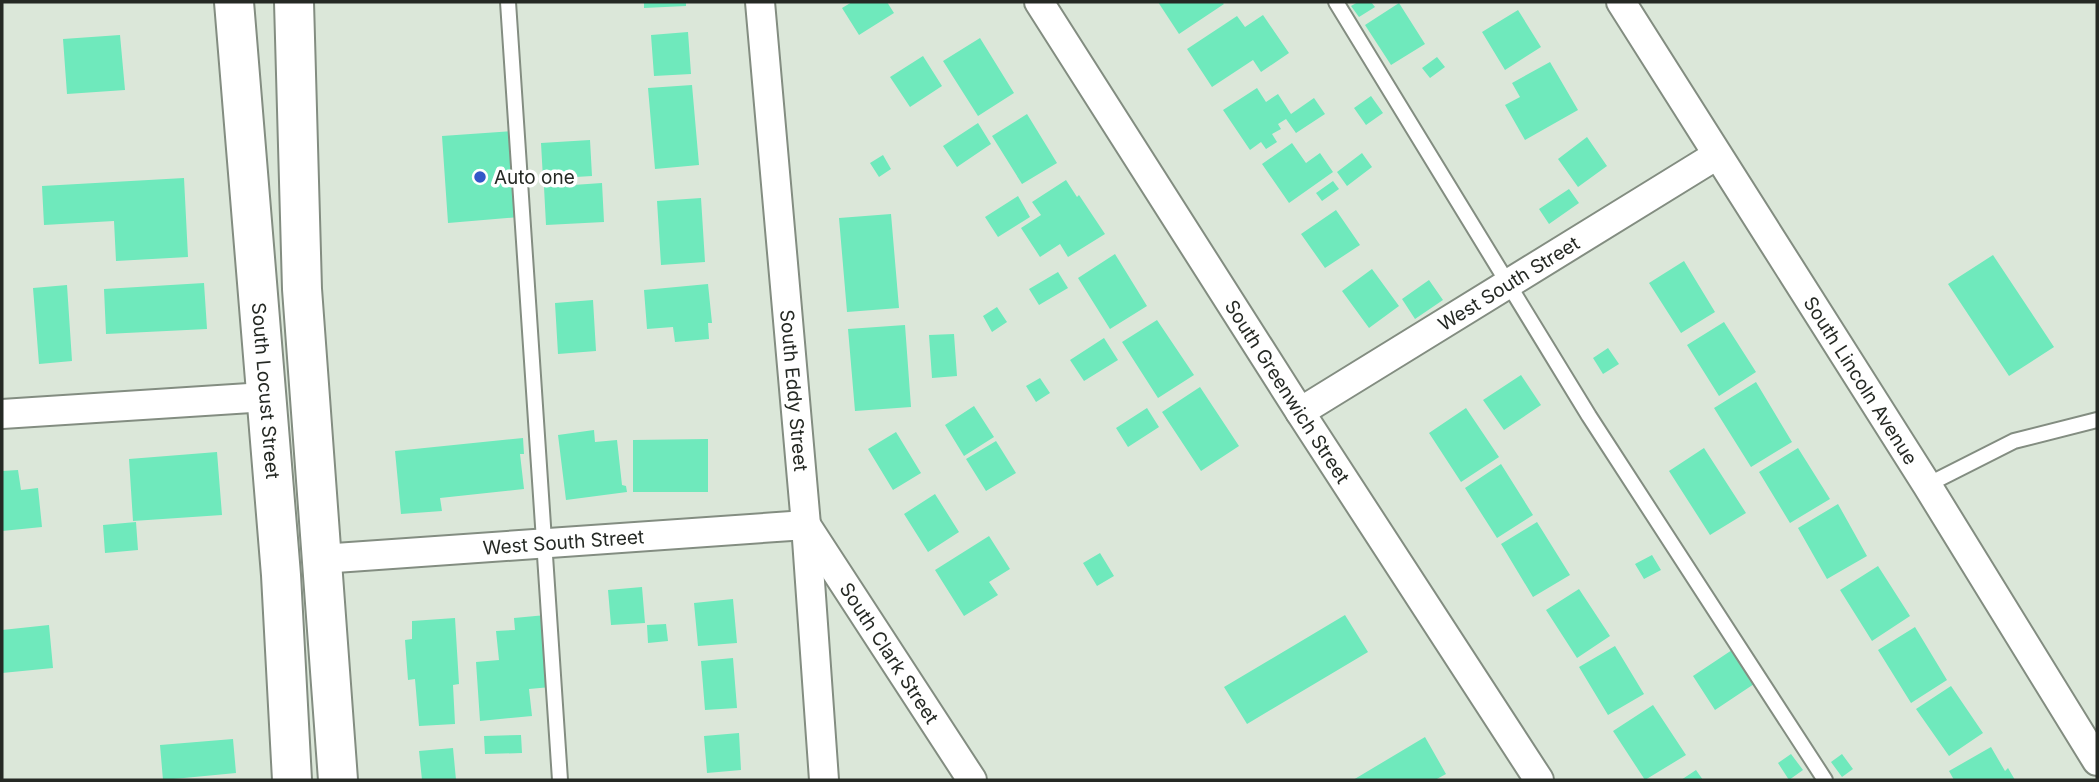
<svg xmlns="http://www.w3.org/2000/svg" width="2099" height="782" font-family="Inter,sans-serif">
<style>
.building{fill:#6fe9bc}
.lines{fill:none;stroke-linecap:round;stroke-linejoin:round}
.lane-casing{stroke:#838d81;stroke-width:18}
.street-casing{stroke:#838d81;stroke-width:32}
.primary-casing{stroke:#838d81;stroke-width:42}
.lane{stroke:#fff;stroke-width:14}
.street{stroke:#fff;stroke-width:28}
.primary{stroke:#fff;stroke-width:38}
.poi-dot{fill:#3357c8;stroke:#fff;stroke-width:2.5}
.labels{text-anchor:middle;stroke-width:7;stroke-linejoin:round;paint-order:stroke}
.poi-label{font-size:19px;fill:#252924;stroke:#fff;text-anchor:start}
.street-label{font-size:19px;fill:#252924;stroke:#fff}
</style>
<rect width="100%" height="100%" fill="#dbe7d9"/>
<path class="building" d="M644,2H686V6L644,8Z
M852,2H887L894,13L859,35L842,8Z
M1158,2H1222L1224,4L1179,34Z
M1358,2H1371L1375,7L1359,17L1351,6Z
M1399,3L1425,44L1391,65L1365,25Z
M1518,10L1541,47L1505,70L1482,32Z
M1263,15L1289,53L1261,72L1253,60L1212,87L1187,49L1237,16L1245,27Z
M688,32L691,74L654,76L651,35Z
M120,35L125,90L67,94L63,39Z
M980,38L1014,93L978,116L943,61Z
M923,56L942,86L910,107L890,77Z
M1437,57L1445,67L1430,78L1422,68Z
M1550,62L1578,110L1525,140L1505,105L1520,97L1512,83Z
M692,85L699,165L655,169L648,88Z
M1257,88L1266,102L1278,94L1291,114L1314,98L1325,114L1296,133L1286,119L1278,124L1281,129L1272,134L1277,142L1266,149L1261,142L1250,150L1223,110Z
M1371,96L1383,113L1366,125L1354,108Z
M1027,114L1057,163L1022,184L992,136Z
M978,123L991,144L957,167L943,146Z
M512,131L519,217L448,223L442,136Z
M1587,137L1607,166L1578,187L1558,159Z
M590,140L592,176L543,179L541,143Z
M1292,143L1306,163L1320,153L1333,172L1289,203L1262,164Z
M1362,153L1372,167L1347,186L1337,172Z
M883,155L891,169L879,177L870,163Z
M184,178L188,257L116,261L114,221L44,225L42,186Z
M1066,180L1077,197L1079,195L1105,234L1068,257L1060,244L1040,257L1021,228L1041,215L1032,202Z
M1333,181L1339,189L1322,201L1316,193Z
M602,183L604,222L546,225L544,187Z
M1569,189L1579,203L1549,224L1539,209Z
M1018,196L1030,217L998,237L985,217Z
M701,198L705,262L661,265L657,201Z
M1336,210L1360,245L1325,268L1301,234Z
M891,214L899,308L847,312L839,218Z
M1115,254L1147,306L1110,329L1078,278Z
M1993,255L2054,347L2009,376L1948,284Z
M1684,261L1715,312L1681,333L1649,283Z
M1372,269L1399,306L1369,328L1342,291Z
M1058,272L1068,288L1039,305L1029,289Z
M1429,280L1443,300L1415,319L1402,299Z
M204,283L207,329L106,334L104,289Z
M708,284L712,323H708L709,339L675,342L673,327L647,329L644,290Z
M67,285L72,361L39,364L33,288Z
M593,300L596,351L558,354L555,303Z
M997,307L1007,322L992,332L983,316Z
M1157,320L1194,375L1158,398L1122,342Z
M1724,322L1756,372L1719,396L1687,345Z
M905,325L911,407L855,411L848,329Z
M954,334L957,376L932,378L929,335Z
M1104,338L1118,360L1084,381L1070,360Z
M1608,348L1619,364L1603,374L1593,358Z
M1521,375L1541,405L1504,430L1483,400Z
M1040,378L1050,393L1036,402L1026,386Z
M1756,382L1792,442L1751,467L1714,408Z
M1200,387L1239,446L1201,471L1162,412Z
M974,406L994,437L964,456L945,425Z
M1147,408L1159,427L1128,447L1116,428Z
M1466,408L1499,457L1461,482L1429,433Z
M594,430L595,442L617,440L622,485L626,486L627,492L566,500L558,435Z
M896,432L921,473L893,490L868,449Z
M523,438L524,454H520L524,489L440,498L442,511L401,514L395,451Z
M708,439V492H633V440Z
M996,441L1016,473L986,491L966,459Z
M1704,448L1746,513L1710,535L1669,471Z
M1798,448L1830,499L1790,523L1759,472Z
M217,452L222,515L133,521L129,459Z
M1501,464L1533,515L1497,538L1465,488Z
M18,470L21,490L38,488L42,527L2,531V471Z
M935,494L959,532L928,552L904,514Z
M1838,504L1867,556L1827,579L1798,528Z
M136,522L138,550L105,553L103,525Z
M1537,522L1570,575L1533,597L1501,544Z
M989,536L1010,569L989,582L998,595L964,616L935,570Z
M1100,553L1114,576L1097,586L1083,563Z
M1652,555L1661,570L1644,579L1635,564Z
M1878,566L1910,616L1872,641L1840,590Z
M642,587L645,623L611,625L608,590Z
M1579,589L1610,636L1577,658L1546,610Z
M733,599L737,643L698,646L694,603Z
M546,615L551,687L529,689L532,716L480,721L476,662L499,660L496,631L515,630L514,618Z
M1345,615L1368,652L1247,724L1224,687Z
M455,618L459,684L453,685L455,724L419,726L415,679L408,680L405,640L412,639V621Z
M666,624L668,641L648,643L647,625Z
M49,625L53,668L2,673V630Z
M1915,627L1947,680L1911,703L1878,650Z
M1615,646L1644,694L1608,715L1579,667Z
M1732,650L1754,684L1715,710L1693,676Z
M733,658L737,708L705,710L701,661Z
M1951,686L1983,733L1949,756L1916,709Z
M1653,705L1686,755L1645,780L1613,731Z
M739,733L741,770L707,773L704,736Z
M521,735L522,753L485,754L484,736Z
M1425,737L1446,774L1435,780H1353Z
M233,739L236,773L163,780L160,745Z
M1991,747L2005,771L2008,768L2015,780H1954L1949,771Z
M453,748L456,780H422L419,751Z
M1791,754L1803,770L1789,780L1778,763Z
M1842,754L1853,769L1842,777L1831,762Z
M1696,770L1703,780H1681Z"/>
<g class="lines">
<g class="lane-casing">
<path id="lane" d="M508,2L560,780
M1336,2L1589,416L1825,780
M1927,485L2014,441L2097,420"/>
</g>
<g class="street-casing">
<g id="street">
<path id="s1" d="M760,2L806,525L824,780"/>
<path id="s2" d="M1039,2L1300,412L1539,780"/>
<path id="s3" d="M1621,2L1927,485L2097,761"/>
<path id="s4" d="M1300,412L1717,155"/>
<path d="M2,414L266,397"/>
<path id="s5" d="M321,559L806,525L972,780"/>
</g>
</g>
<g class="primary-casing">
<g id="primary">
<path id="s6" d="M234,2L281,575L292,780"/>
<path d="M294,2L302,289L338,780"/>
</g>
</g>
<use href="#lane" class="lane"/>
<use href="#street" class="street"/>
<use href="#primary" class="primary"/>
</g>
<circle class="poi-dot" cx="480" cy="177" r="7"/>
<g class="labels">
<g class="poi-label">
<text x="494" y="184">Auto one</text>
</g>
<g class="street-label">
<text dy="7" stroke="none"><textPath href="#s4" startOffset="245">West South Street</textPath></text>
<text dy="7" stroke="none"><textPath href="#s3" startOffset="448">South Lincoln Avenue</textPath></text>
<text dy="7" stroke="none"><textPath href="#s6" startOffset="390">South Locust Street</textPath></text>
<text dy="7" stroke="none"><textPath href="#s1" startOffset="390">South Eddy Street</textPath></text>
<text dy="7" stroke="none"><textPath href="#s2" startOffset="462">South Greenwich Street</textPath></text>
<text dy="7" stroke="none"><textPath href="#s5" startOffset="243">West South Street</textPath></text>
<text dy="7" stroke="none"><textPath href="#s5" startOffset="639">South Clark Street</textPath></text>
</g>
</g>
<rect width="2099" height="782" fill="none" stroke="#252924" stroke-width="7"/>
</svg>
